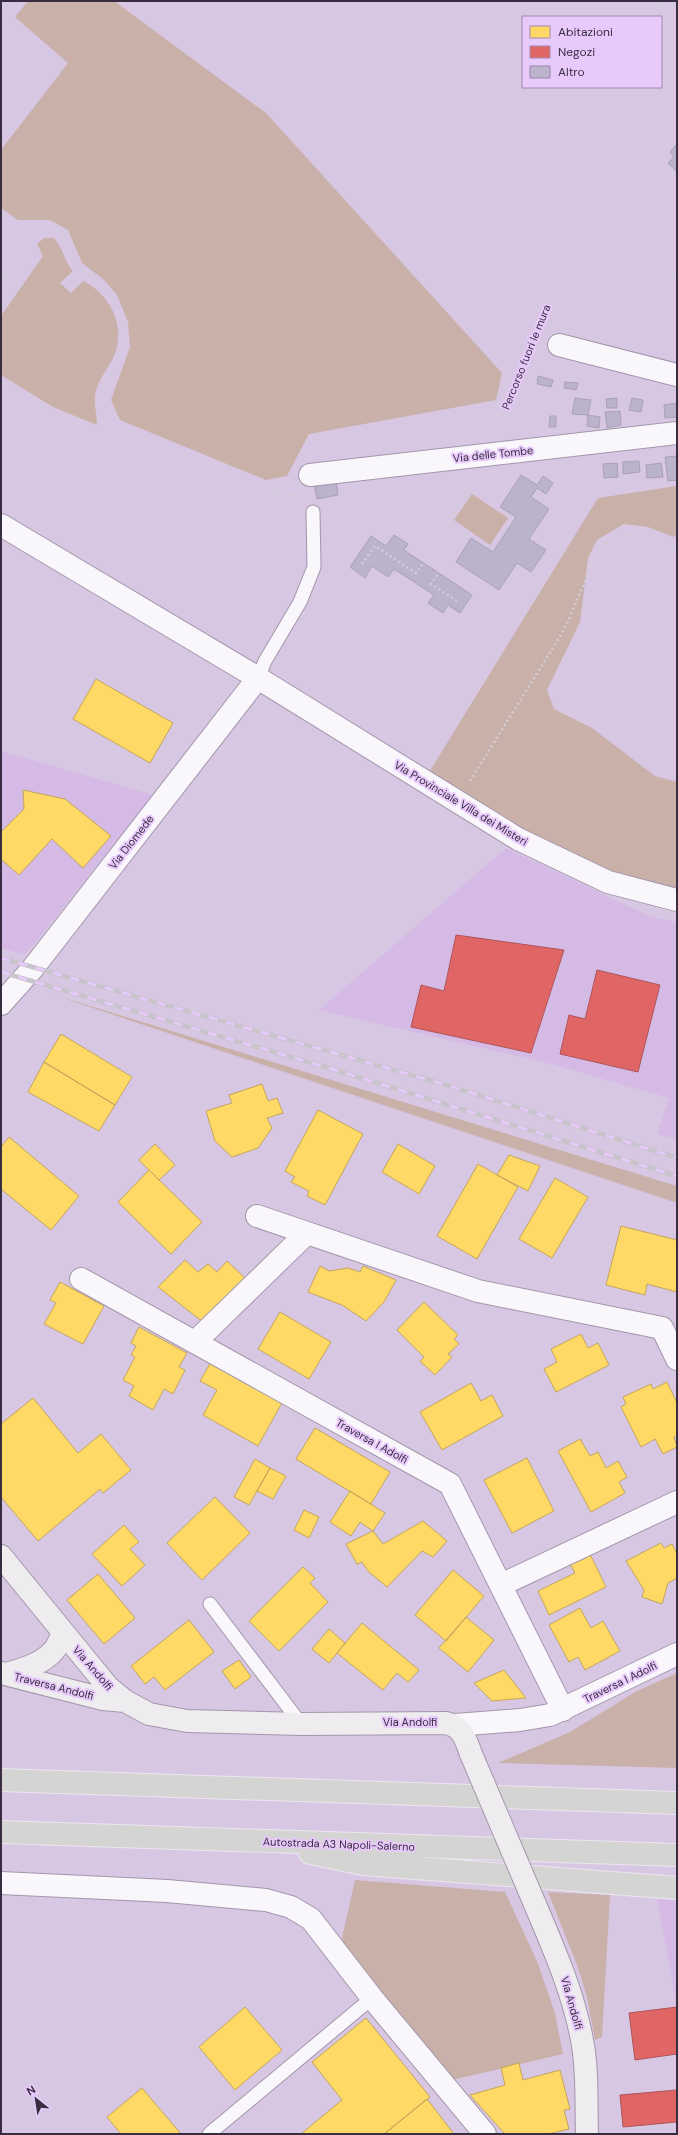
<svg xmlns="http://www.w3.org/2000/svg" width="678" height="2135" font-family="'DM Sans',sans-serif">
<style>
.built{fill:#d4bae5}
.green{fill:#c9b0a9}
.homes{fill:#ffd966;stroke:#c3a55b}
.shops{fill:#e06666;stroke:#ae555b}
.building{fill:#bbb2cb;stroke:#aaa1b7}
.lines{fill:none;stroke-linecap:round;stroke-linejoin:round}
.lane-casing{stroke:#a396ab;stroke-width:15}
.street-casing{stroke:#a396ab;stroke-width:24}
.secondary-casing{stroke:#a396ab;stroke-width:24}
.highway-casing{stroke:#ede6f2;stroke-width:24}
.path{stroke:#d3ced6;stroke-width:2.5;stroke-dasharray:2 3;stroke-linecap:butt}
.lane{stroke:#f9f7fb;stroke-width:13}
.street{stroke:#f9f7fb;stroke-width:22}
.secondary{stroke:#eeecef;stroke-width:22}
.highway{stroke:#d4d5d2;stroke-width:22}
.rail-casing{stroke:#c9c4cc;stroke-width:4.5}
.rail{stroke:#e7c9fb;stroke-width:3;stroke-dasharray:9;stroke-linecap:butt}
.secondary-bridge-casing{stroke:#a396ab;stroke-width:24;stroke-linecap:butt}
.secondary-bridge{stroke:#eeecef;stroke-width:22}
.labels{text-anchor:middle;stroke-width:4;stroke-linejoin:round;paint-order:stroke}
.street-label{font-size:11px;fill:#382c40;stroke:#e7c9fb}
</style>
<rect width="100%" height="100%" fill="#d8c7e3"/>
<path class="built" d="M1,751L153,795L25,955L1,948Z
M506,848L649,916L677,922V1139L657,1134L669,1098L551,1064L319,1010Z
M657,1898L677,1900V2005Z"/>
<path class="green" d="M28,1H114L266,113L502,373L496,400L309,434L287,476L266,480L120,420L111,400L130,347L128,322L117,295L103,279L82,263L68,230L50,220H18L1,208V150L68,63L15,17Z
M44,238H54C63,248 64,261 73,271L60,283L71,293L83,281C107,293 123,319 117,347C114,363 99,376 96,391C93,401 97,415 97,425L53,407L1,375V316L43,256L37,244Z
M677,486V533L674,537L648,527L624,524L597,540L588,558L580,622L547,690L554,709L592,728L655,776L677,782V890L618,875L541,842L428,774L598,498Z
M472,494L508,518L490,545L454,520Z
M51,994L677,1186V1203Z
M677,1673V1768L498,1763L570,1732L637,1691Z
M355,1880L505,1892L537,1961L555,2013L563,2054L452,2080L340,1947Z
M548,1892L610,1895L602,2037L595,2040L587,1997L577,1965Z"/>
<path class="homes" d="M96,679L173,723L150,763L73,719Z
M23,790L65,799L111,836L83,868L52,839L19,875L1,859V832L24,809Z
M61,1034L132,1077L115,1105L44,1062Z
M44,1062L115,1105L99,1131L28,1092Z
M262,1084L268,1101L277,1098L283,1113L267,1118L272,1128L258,1148L232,1157L215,1141L206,1111L232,1103L229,1095Z
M318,1110L363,1134L325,1205L307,1196L309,1191L291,1182L295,1177L285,1171Z
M9,1137L79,1196L51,1230L1,1189V1147Z
M155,1144L175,1165L159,1180L139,1160Z
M398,1144L435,1166L419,1194L382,1172Z
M509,1155L540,1166L528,1191L497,1175Z
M478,1164L518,1187L477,1259L437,1236Z
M149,1170L202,1222L171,1254L118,1202Z
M555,1178L588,1197L552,1258L519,1239Z
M621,1226L677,1240V1292L647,1284L645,1295L606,1285Z
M185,1260L198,1272L208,1264L217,1272L227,1261L247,1280L203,1322L158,1287Z
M320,1266L329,1271L348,1268L360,1272L363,1266L396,1280L384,1302L366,1321L342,1305L308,1292Z
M60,1282L104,1306L83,1344L44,1324L56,1303L50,1300Z
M424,1302L458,1335L454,1339L459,1344L448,1354L452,1357L435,1375L420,1361L424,1357L397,1330Z
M280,1312L331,1342L309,1379L258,1349Z
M139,1327L187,1353L179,1367L185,1370L173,1394L164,1389L153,1410L129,1396L134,1386L123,1380L135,1357L131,1355L136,1346L131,1343Z
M581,1334L588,1348L598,1343L609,1365L556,1392L544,1369L557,1362L551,1349Z
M211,1362L283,1401L258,1446L203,1415L217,1390L200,1381Z
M667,1382L677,1403V1436L674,1437L677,1447L663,1454L655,1439L641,1447L621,1407L626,1404L623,1397L651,1384L653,1389Z
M471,1383L481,1401L492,1395L503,1416L442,1450L420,1412Z
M33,1398L78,1453L101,1434L131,1470L103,1493L100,1489L38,1541L1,1497V1424Z
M315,1428L390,1472L371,1504L296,1459Z
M580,1439L590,1456L598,1452L606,1468L618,1461L627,1477L619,1482L625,1493L591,1512L558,1451Z
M527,1458L554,1511L512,1533L484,1480Z
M255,1459L270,1468L249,1505L234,1497Z
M270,1468L286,1476L273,1499L257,1491Z
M350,1491L385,1513L373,1531L360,1522L351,1536L330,1522Z
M215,1497L250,1533L202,1580L167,1543Z
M304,1510L319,1517L309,1538L294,1530Z
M423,1521L447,1541L433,1557L422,1551L387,1587L368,1571L362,1562L357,1564L346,1544L373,1531L383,1544Z
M124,1525L139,1542L130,1549L145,1565L122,1586L92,1554Z
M661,1543L664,1548L672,1544L677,1554V1578L668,1583L662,1604L642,1597L644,1590L626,1561Z
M588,1550L606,1587L549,1615L538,1591L575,1573L568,1560Z
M303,1567L315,1578L310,1583L328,1602L279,1651L249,1621Z
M453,1570L484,1596L446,1641L415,1615Z
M98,1574L135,1618L104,1644L67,1600Z
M580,1608L591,1628L603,1621L620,1651L585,1670L578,1657L569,1662L549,1625Z
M466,1617L494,1640L468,1672L439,1648Z
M189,1620L214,1652L165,1690L154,1677L145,1684L131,1666Z
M362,1623L419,1670L408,1682L397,1673L383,1690L337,1653Z
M329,1629L345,1643L329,1663L312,1649Z
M239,1660L251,1677L235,1689L222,1671Z
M504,1670L526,1698L492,1701L474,1683Z
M245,2007L282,2050L235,2090L199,2047Z
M366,2018L430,2097L384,2134H301L342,2100L312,2062Z
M519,2063L523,2080L560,2070L570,2109L564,2110L569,2129L548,2134H505L470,2095L505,2085L501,2068Z
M142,2088L181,2134H121L107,2117Z
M427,2099L454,2134H384Z"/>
<path class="shops" d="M456,935L564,950L531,1053L411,1027L421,985L444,991Z
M597,970L660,985L638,1072L560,1054L569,1015L585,1019Z
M677,2007V2054L635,2060L629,2013Z
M677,2090V2122L623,2127L620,2095Z"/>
<path class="building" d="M677,144V172L668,163L674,157L670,152Z
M538,376L553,380L551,387L537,384Z
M565,382L578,383L576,390L564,388Z
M575,398L591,400L588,415L572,414Z
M617,398V408H607L606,399Z
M632,398L643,400L641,412L629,410Z
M677,403V417L665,418L664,405Z
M620,411L621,425L607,428L605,412Z
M588,415L600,417L599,428L587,426Z
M550,416H556V427H549Z
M677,456V480L668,481L665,457Z
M639,461L640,472L623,474V462Z
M617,463L618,477L604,478L603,464Z
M661,463L663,477L647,478L646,465Z
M335,475L338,495L317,499L313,478Z
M521,475L537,485L543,476L553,483L546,494L537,488L531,497L549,509L529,539L546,550L531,572L517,563L499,590L456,562L471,538L493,552L516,517L500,507Z
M394,535L408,544L404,550L472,595L460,613L448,605L443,613L428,603L434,595L394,569L388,577L372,566L365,578L350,567L371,536L386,546Z"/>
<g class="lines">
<g class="lane-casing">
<path id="lane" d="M258,678L265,661L300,602L314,567L313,512
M210,1604L301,1724
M209,2134L372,1998"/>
</g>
<g class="street-casing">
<path id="street" d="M559,345L677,375
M310,475L677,433
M1,525L258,678L518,839L608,882L677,900
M1,1004L33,968L258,678
M257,1216L478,1291L662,1328L677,1359
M81,1279L450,1484L563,1710
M195,1342L307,1233
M501,1585L677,1502
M455,1725L520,1720L550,1715L677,1654
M1,1883L167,1891L266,1900L291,1907L311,1919L372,1998L485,2134"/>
</g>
<g class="secondary-casing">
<path id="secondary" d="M1,1556L108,1687L125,1701L149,1714L187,1721L301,1724L446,1723C463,1727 465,1738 471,1754
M1,1673L103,1699L125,1701
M6,1674C29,1668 59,1659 62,1631
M534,1902C553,1947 573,1991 582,2040C588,2070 586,2103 587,2134"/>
</g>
<g class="highway-casing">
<path id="highway" d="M1,1780L677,1803
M1,1832L677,1855
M310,1853L363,1864L677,1888"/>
</g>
<path class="path" d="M649,17L664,1
M572,100L585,87
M1,284L36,234L48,227L61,231L71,259L80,268L99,280L114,303L124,329L119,356L100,396L105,422L273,492L290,484
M539,331L554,283L559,277L677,275
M651,412V405L655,393
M469,431L497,420L507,410L534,343
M274,492L297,496
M362,564L375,546L416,573L428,557L443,567
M457,601L431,584L466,535L447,523L471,488V481
M470,781L564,630L597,554L612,538L637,533L677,549"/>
<use href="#lane" class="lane"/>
<use href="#street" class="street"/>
<use href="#secondary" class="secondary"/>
<use href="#highway" class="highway"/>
<g class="rail-casing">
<path id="rail" d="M1,958L450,1086L677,1158
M1,972L332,1069L677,1176"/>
</g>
<use href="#rail" class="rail"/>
<g class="secondary-bridge-casing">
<path id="secondary-bridge" d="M471,1754L534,1902"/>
</g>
<use href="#secondary-bridge" class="secondary-bridge"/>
</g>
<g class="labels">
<g class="street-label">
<text transform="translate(526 357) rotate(-68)" y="4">Percorso fuori le mura</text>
<text transform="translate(493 454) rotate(-6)" y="4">Via delle Tombe</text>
<text transform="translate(461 803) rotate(31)" y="4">Via Provinciale Villa dei Misteri</text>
<text transform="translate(131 842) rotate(-52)" y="4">Via Diomede</text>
<text transform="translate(372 1441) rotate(29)" y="4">Traversa I Adolfi</text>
<text transform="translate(93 1668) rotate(49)" y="4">Via Andolfi</text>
<text transform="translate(620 1682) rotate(-26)" y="4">Traversa I Adolfi</text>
<text transform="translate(54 1686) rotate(14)" y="4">Traversa Andolfi</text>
<text x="410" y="1726">Via Andolfi</text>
<text transform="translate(339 1844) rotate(2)" y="4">Autostrada A3 Napoli-Salerno</text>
<text transform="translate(572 2003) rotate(74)" y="4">Via Andolfi</text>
</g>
</g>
<rect width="678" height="2135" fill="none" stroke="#382c40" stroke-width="4"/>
<rect x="522" y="16" width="140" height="72" fill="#e7c9fb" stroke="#a18ab0"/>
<rect x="530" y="26" width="20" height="12" fill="#ffd966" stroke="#a18ab0"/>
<text x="558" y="36" font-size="12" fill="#382c40">Abitazioni</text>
<rect x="530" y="46" width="20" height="12" fill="#e06666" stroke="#a18ab0"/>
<text x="558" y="56" font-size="12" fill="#382c40">Negozi</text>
<rect x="530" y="66" width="20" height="12" fill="#bbb2cb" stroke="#a18ab0"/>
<text x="558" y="76" font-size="12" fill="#382c40">Altro</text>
<g transform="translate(36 2099) rotate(330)" stroke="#e7c9fb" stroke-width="3" paint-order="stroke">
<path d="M0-3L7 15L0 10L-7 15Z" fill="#382c40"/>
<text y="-6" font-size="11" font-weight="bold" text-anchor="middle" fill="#382c40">N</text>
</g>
</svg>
